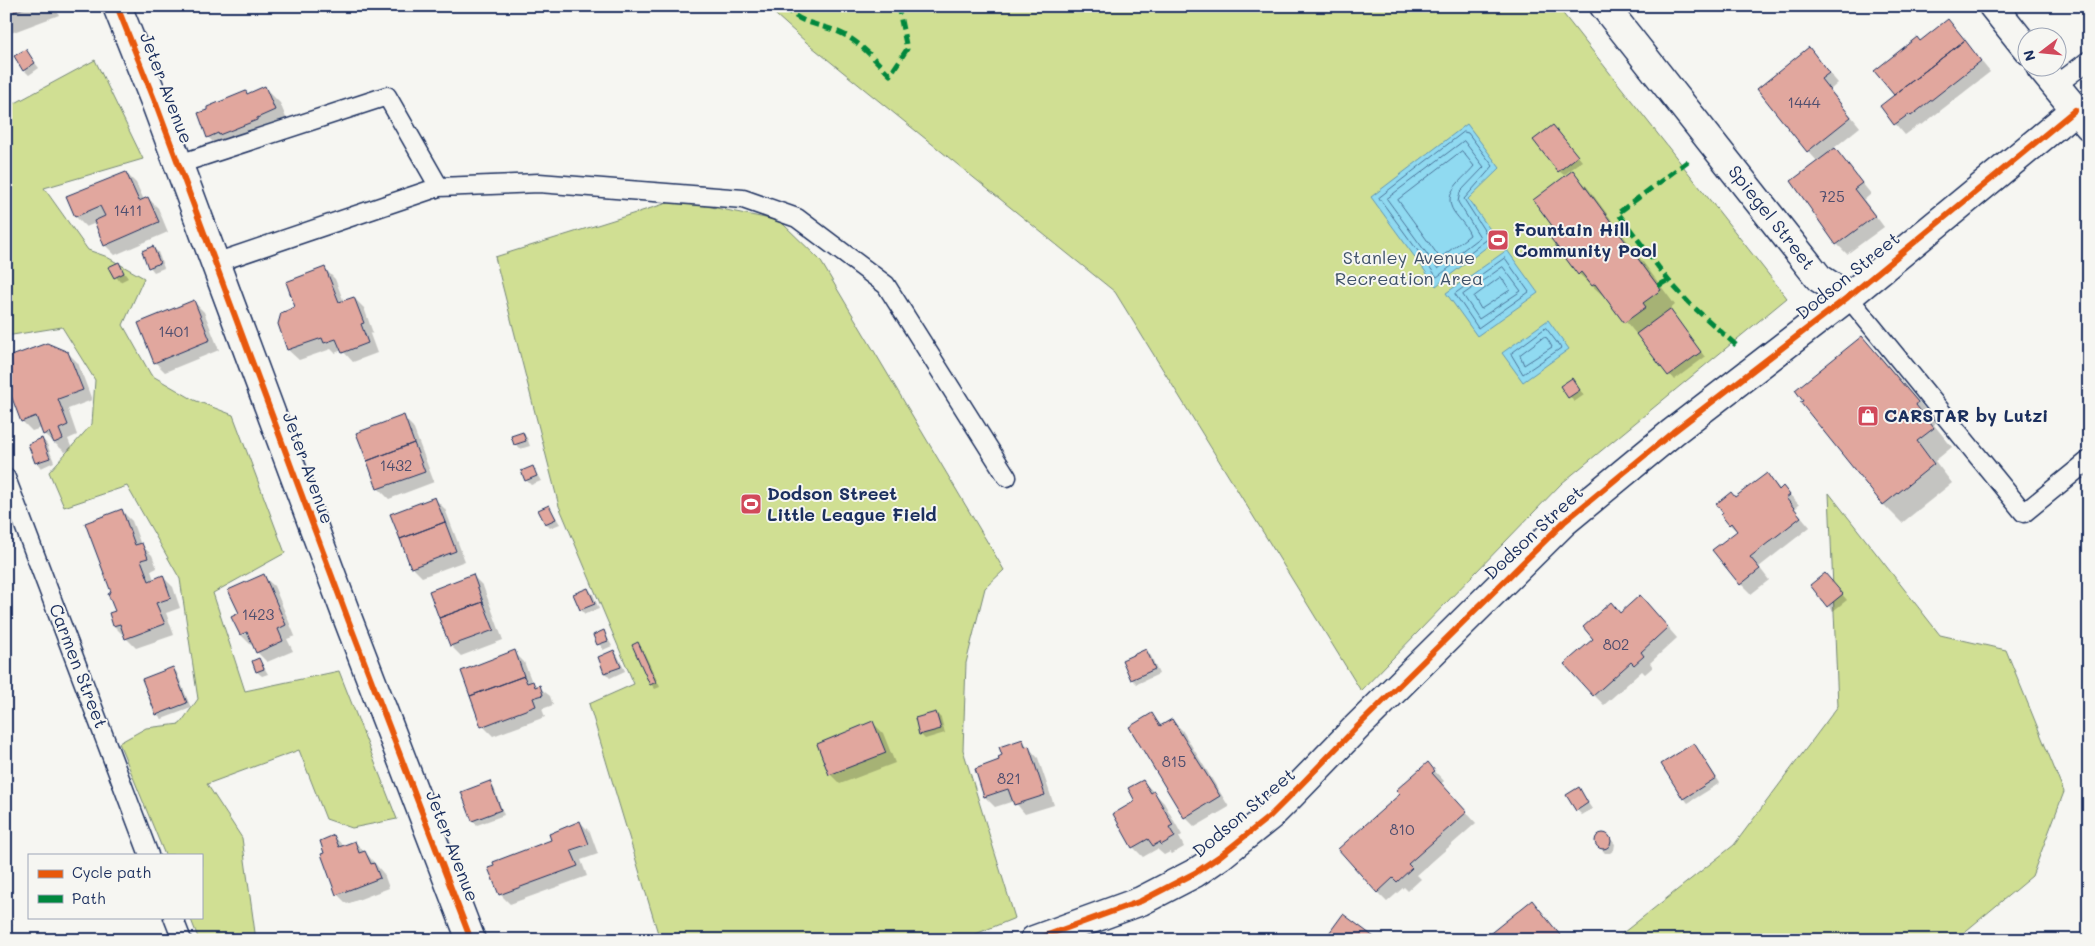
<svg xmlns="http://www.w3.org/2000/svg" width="2095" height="946" font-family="Mali,sans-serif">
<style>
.green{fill:#d0df93;stroke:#768778}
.water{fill:#90daf1;stroke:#6196b6}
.shadow{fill:#0003;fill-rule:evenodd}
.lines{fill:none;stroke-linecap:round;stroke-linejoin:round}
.shore{stroke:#4a7399;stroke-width:1}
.building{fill:#e1a79e;stroke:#1b2f5e}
.service-casing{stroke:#1b2f5e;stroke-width:21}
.minor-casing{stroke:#1b2f5e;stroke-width:31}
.secondary-casing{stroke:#1b2f5e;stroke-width:31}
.service{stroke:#f6f6f2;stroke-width:18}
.minor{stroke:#f6f6f2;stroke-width:28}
.secondary{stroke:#f6f6f2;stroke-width:28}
.quiet{stroke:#00873e;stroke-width:5;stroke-dasharray:10 5;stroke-linecap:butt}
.cycleway-casing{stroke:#f6f6f2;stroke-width:9}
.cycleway{stroke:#e8590c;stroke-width:6}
.labels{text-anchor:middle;stroke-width:4;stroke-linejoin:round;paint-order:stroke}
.number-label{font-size:15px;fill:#4c4d6e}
.street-label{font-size:18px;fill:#1b2f5e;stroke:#f6f6f2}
.poi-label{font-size:18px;font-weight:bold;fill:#1b2f5e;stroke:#f6f6f2;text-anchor:start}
.park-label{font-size:18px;fill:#3f5269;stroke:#f6f6f2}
</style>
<rect width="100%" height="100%" fill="#f6f6f2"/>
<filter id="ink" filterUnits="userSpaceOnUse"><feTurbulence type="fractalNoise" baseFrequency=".02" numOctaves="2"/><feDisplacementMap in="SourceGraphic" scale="10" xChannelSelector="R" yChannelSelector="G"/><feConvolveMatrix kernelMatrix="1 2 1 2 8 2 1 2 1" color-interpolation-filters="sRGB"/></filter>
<g filter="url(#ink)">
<path class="green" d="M766,6H1557L1787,298L1562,483L1361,691L1115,292L806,42Z
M95,60L143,159L44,188L88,250L105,256L144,278L123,325L151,375L194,400L233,415L285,553L213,593L245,691L339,671L397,819L352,828L326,819L299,750L207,784L242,838L256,940H199L190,917H201V855H165L119,743L146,728L180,724L198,699L180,579L127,486L64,507L49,472L92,424L95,380L62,327L6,336V102L8,107Z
M677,200L780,221L820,260L1004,570L985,588L966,663L963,750L1015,918L961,940H660L589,704L634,684L559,506L495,257Z
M1829,493L1940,635L2006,650L2064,792L2032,876L1955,940H1614L1734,845L1838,706Z"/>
<path class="water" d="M1467,124L1500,168L1468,199L1497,239L1436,286L1371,197Z
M1507,250L1538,293L1477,336L1446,293Z
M1548,320L1569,349L1523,382L1502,353Z"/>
<path class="shadow" d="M6,6H55L59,15L11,33L6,28Z
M1072,6H1081L1080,9Z
M1948,21L1990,72L1922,125L1920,124L1905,135L1881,107L1896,95L1876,71L1920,43Z
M1809,49L1838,83L1830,90L1860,127L1834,148L1871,194L1864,200L1884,227L1847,254L1837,244L1818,162L1808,151Z
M26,51L39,68L29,75L24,70Z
M265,88L280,103L289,125L223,152L208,137L248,95Z
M1557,131L1582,161L1564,175L1559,171Z
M1573,172L1587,187L1675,305L1669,310L1705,357L1674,380L1608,300L1579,274L1548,232L1555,227Z
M126,173L136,183L144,200L148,198L158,208L168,232L115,255L105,245L96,223L86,227L76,217L67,196Z
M153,248L158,252L164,268L154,272L150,267Z
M118,264L128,278L120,282L110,268Z
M325,269L335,279L344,302L354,298L364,308L373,333L370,334L377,353L353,362L342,350L335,353L331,349L299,360L288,350L279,320L284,313L296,308Z
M194,302L204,312L219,350L165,372L155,362Z
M1862,338L1881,357L1936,422L1934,425L1952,447L1935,461L1952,483L1902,523L1883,504Z
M68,353L78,363L92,400L68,409L77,435L68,439L72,449L65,452L44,434L41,428L32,431L22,421Z
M1572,380L1584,395L1574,402L1562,386Z
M403,417L413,427L434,482L389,499L379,489L358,434Z
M523,433L527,438L530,446L520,449L515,444Z
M42,439L47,444L54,462L41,468L37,463L29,444Z
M533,468L541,481L531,485L526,480Z
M1766,475L1781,490L1783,488L1793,498L1799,505L1795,509L1810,527L1759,567L1769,580L1751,594L1741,584L1738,532L1729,524L1736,498Z
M435,499L445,509L465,561L422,577L412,567Z
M549,507L560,524L550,528L546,523Z
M122,511L132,521L141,545L152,555L157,568L151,571L154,580L163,577L173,587L180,608L166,613L174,635L136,648L114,626L116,612L113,593Z
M263,576L274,586L295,636L287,639L293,651L267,662L257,652L253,644L251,645L241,635L240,614ZM253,631L243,635V632Z
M473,576L483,586L503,640L461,656L451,646L431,592Z
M1829,579L1847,600L1833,611L1811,585Z
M588,589L593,594L599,609L585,614L581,610Z
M1650,607L1677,638L1650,663L1653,667L1645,674L1642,671L1604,705L1594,695L1621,614Z
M604,632L612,646L603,650L595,635Z
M638,643L642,648L660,687L655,689L651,684Z
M614,651L618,656L625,671L610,678L605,673L599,657Z
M1146,651L1151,656L1159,674L1137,684L1132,679Z
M514,652L524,662L532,682L550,696L553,705L542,709L545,717L493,736L483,726Z
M259,659L268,674L262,676L257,672Z
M173,668L177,673L191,708L162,719L157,714Z
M936,713L941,718L945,733L925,739L920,734Z
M1151,714L1162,726L1172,720L1182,730L1229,807L1195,827L1185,817Z
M873,723L883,733L895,763L840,784L830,774Z
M1022,740L1038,758L1054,805L1025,814L1014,801L995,807L985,797L976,769L1000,761Z
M1694,744L1720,783L1688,803L1684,798Z
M1428,764L1444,781L1441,784L1476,823L1417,875L1421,879L1408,891L1404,887L1387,902L1377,892L1401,794Z
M1143,781L1164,803L1182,835L1179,837L1184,847L1172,854L1170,852L1164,855L1157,849L1143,857L1133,847L1137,802Z
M489,783L494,788L504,815L477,825L473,821Z
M1579,789L1592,809L1582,815L1577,810Z
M580,822L590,832L598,854L581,860L587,876L510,904L500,894L553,841Z
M1601,834H1606L1615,844L1614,850L1610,853H1605L1596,843L1597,837Z
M334,836L344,847L355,842L365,852L384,874L389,888L347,904L337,894L326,853Z
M1532,902L1565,940H1484Z
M6,913L13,926H10L14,937L8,940Z"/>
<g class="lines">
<path class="shore" d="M1464,132L1468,133L1493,166L1464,199L1489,238L1437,277L1379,198Z
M1464,141L1484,167L1460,192L1458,202L1480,237L1438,269L1387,199Z
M1462,151L1474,166C1463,180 1441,192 1454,212C1460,220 1467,227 1470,235L1440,258L1398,200Z
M1505,258L1529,292L1478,328L1455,294Z
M1503,267L1521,291L1479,319L1463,295Z
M1501,277L1510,290L1481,309L1474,297Z
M1546,328L1561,348L1523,374L1511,354Z
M1544,337L1547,338L1552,347L1524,365L1520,355Z"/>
</g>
<path class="building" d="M6,6H29L6,15Z
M1948,19L1965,40L1894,95L1874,71L1917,37L1920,41Z
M1965,40L1981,61L1911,116L1909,114L1894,125L1880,106Z
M1809,47L1829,73L1821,79L1851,117L1807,152L1757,89Z
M26,49L35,63L23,71L14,56Z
M265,86L275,110L257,118V120L219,135L218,133L207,138L198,113L207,110V107L246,91L247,94Z
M1553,125L1578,156L1558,172L1533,140Z
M1835,148L1862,183L1854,189L1875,216L1836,245L1791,181Z
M1573,170L1661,290L1643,303L1646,307L1624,323L1595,284L1592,286L1581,272L1578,275L1546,232L1553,227L1533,200Z
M126,172L139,201L148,197L159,222L104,246L94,221L105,216L100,206L75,217L66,196Z
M153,246L160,263L148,268L142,251Z
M119,262L124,273L114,278L108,267Z
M325,267L339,302L354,297L364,323L361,324L368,343L342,353L336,339L324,343L322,338L287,350L278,324L281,313L295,307L286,282Z
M194,300L210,340L154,363L138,323Z
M1670,309L1701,352L1668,376L1636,334Z
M1862,336L1918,402L1916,405L1934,428L1917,441L1934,464L1883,505L1800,402L1803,401L1795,390Z
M47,343L68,352L83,390L58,399L68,425L59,429L63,439L54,443L49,432L43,435L36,416L21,422L6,382V358Z
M1572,378L1580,390L1568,398L1560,386Z
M404,415L414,443L367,461L356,433Z
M523,432L526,441L514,445L511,436Z
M42,438L50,458L35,463L28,444Z
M414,443L425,472L377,489L367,461Z
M533,466L537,476L525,481L521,471Z
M1767,473L1779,490L1783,486L1790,495L1786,498L1801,517L1750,557L1760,569L1740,585L1712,550L1737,531L1731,523L1729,525L1721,515L1723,513L1716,504L1731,492L1735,497Z
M435,497L445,522L400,539L390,514Z
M549,505L556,519L545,524L538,510Z
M122,509L135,545L142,543L148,558L141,560L149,581L163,575L171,598L156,603L165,624L125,639L120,624L113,626L109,613L115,611L108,594L111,592L85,523Z
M445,522L456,551L411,568L400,539Z
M1825,573L1843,594L1827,607L1810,585Z
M264,574L286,625L278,629L283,641L256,653L247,632L240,635L231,617L239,613L228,590Z
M473,574L483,602L439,618L429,591Z
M588,588L595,604L580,610L573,594Z
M1640,595L1668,627L1641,652L1644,656L1634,665L1631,662L1593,696L1564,664L1593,639L1583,627L1611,602L1620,613Z
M483,602L494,630L450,646L439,618Z
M604,630L608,641L597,645L593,635Z
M638,642L656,682L650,685L632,645Z
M1146,649L1155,669L1131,680L1122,660Z
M515,650L524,676L470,696L461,671Z
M614,650L621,667L604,673L598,657Z
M259,658L264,669L256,672L252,661Z
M173,667L187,703L156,715L142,679Z
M524,676L527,683L533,681L535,687L540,685L543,695L533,698L536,706L481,727L470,696Z
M936,712L941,729L919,735L915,718Z
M1152,713L1160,726L1172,719L1220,796L1184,818L1129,727Z
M873,721L886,753L829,775L817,744Z
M1023,739L1025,747L1029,746L1045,795L1014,805L1008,789L984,797L975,769L999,760L998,757L1002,755L999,747Z
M1694,743L1716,778L1683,799L1661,764Z
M1428,762L1435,771L1432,773L1467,812L1408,864L1412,868L1397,882L1393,878L1377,893L1338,849L1400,794L1396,790Z
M1143,780L1151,793L1154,791L1173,825L1169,827L1175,837L1161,845L1160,842L1153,846L1148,839L1132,848L1113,814L1135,801L1128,788Z
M490,781L501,810L472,821L461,792Z
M1579,787L1588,803L1576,811L1566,795Z
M580,821L589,844L571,850L578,866L499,895L488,868L494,866L493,862L551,840L549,834Z
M1595 841a8 8 0 1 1 16 0a8 8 0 1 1-16 0Z
M334,835L339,847L355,841L359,853L365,851L371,864L374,863L380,878L336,895L321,854L324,853L320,841Z
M1532,900L1564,940H1482Z
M1343,914L1374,937L1372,940H1324Z"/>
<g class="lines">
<g class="service-casing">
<path id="service" d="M2055,86L2089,60
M179,164L387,96L439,187L215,263
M439,187L539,183L743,199L797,218L886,285L1007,477
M1848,297L2024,513L2089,460
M6,478L149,855
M173,917L182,940"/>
</g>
<g class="minor-casing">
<g id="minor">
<path d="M117,6L156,104L349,622L471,940"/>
<path id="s1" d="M1604,6L1819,278L1848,297"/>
<path d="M1034,940L1141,901L1195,873L1220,856L1270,816L1291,795L1356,728L1564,522L1673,432L1848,297L2075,110"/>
</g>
</g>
<g class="secondary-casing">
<path id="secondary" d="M1993,6L2028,50
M2041,68L2089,126"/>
</g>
<use href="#service" class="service"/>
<use href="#minor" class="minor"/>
<use href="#secondary" class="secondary"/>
<path class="quiet" d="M784,6C800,24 815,23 836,31C858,39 874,59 890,75L907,49L898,6
M1688,161L1618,213L1668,280L1689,303L1737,346
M1658,286L1668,280"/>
<g class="cycleway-casing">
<path id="cycleway" d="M117,6L156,104L349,622L471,940
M1034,940L1141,901L1195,873L1220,856L1270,816L1291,795L1356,728L1564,522L1673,432L1848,297L2075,110"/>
</g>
<use href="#cycleway" class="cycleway"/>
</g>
</g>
<defs>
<g id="stadium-square" transform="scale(1.125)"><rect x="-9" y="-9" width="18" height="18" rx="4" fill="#d1495b" stroke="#f6f6f2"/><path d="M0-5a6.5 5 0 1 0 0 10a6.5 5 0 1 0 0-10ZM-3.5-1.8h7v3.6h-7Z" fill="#fff"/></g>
<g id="shop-square" transform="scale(1.125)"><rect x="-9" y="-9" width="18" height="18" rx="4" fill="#d1495b" stroke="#f6f6f2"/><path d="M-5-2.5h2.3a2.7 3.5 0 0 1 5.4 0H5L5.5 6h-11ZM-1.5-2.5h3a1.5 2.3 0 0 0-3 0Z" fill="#fff"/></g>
</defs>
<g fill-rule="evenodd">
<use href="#stadium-square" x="1498" y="240"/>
<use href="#shop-square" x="1868" y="416"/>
<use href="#stadium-square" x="751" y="504"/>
</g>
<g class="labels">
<g class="number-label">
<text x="1804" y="108">1444</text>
<text x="1832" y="202">725</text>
<text x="128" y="216">1411</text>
<text x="174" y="337">1401</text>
<text x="396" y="471">1432</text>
<text x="258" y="620">1423</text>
<text x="1616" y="650">802</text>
<text x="1174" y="767">815</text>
<text x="1009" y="784">821</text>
<text x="1402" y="835">810</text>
</g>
<g class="street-label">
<text transform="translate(166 88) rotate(69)" y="6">Jeter Avenue</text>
<text dy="6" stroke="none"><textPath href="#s1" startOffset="270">Spiegel Street</textPath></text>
<text transform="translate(1848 276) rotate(-39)" y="6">Dodson Street</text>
<text transform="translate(308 468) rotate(70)" y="6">Jeter Avenue</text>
<text transform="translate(1534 533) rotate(-43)" y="6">Dodson Street</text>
<text transform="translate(78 666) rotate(69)" y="6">Carmen Street</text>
<text transform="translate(1244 813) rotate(-40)" y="6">Dodson Street</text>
<text transform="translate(452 846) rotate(69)" y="6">Jeter Avenue</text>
</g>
<g class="poi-label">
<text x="1514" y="236">Fountain Hill<tspan x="1514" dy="21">Community Pool</tspan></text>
<text x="1884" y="422">CARSTAR by Lutzi</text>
<text x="767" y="500">Dodson Street<tspan x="767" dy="21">Little League Field</tspan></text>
</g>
<g class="park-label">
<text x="1409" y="264">Stanley Avenue<tspan x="1409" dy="21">Recreation Area</tspan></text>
</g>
</g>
<rect width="2095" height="946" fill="none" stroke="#f6f6f2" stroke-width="25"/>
<rect x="12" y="12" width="2070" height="921" fill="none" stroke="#1b2f5e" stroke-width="2" filter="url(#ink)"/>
<rect x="28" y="854" width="175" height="65" fill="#f6f6f2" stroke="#9ea6b7"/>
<rect x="38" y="870" width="25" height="8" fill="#e8590c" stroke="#9ea6b7"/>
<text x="72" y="878" font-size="15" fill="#1b2f5e">Cycle path</text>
<rect x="38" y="895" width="25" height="8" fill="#00873e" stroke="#9ea6b7"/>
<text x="72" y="904" font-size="15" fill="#1b2f5e">Path</text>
<g transform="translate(2042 52) rotate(254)"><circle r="24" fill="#f6f6f2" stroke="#9ea6b7"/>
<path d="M0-4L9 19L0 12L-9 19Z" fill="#d1495b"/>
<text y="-8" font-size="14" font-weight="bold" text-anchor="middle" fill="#1b2f5e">N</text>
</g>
</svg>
